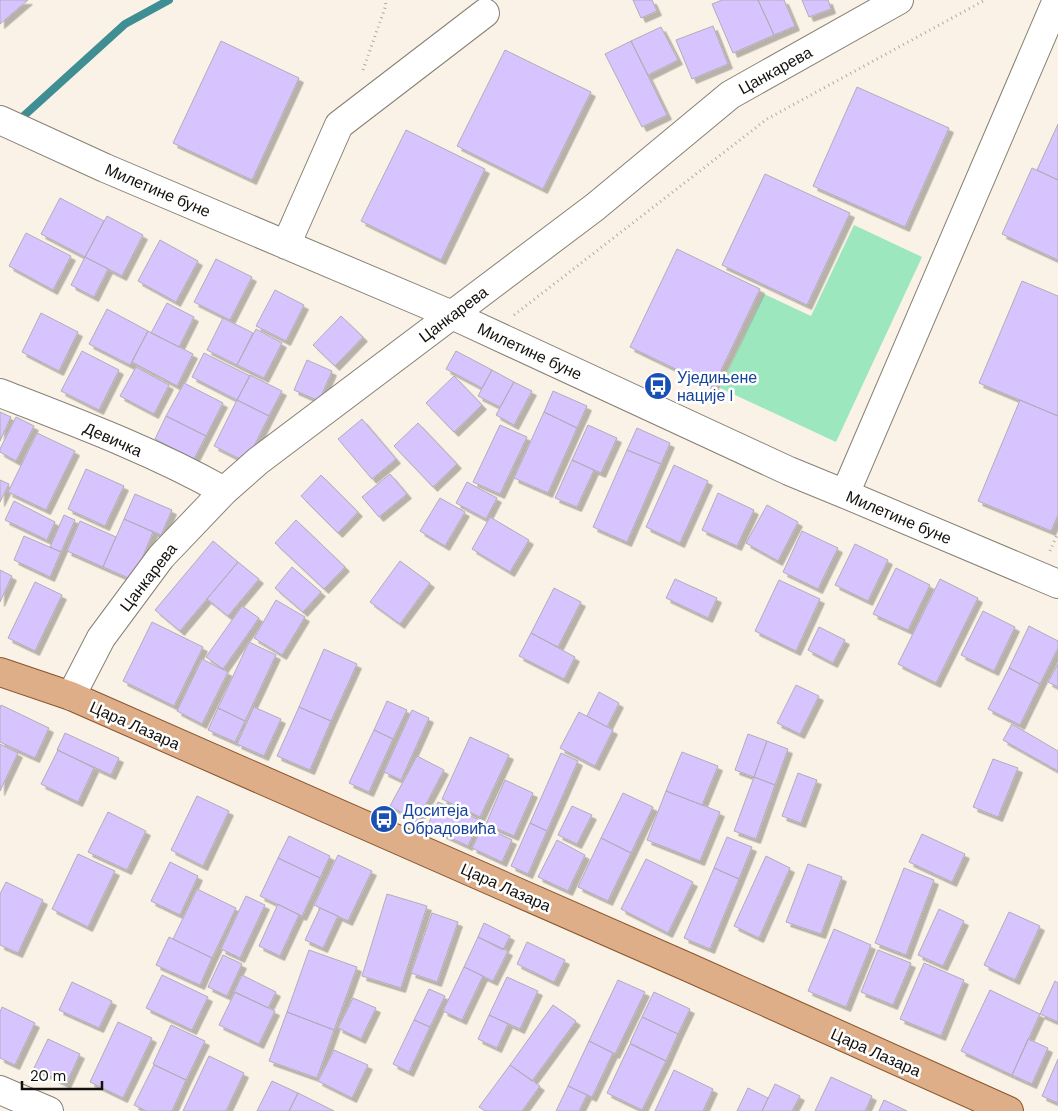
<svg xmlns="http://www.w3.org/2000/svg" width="1058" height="1111" font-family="'DM Sans',sans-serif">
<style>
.green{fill:#9ce7bd}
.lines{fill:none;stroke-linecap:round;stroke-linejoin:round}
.stream{stroke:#3e8e94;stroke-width:8}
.building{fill:#d7c4fe;stroke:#b0adb9;filter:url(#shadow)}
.minor-casing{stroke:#878075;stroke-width:30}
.major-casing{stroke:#89542b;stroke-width:30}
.path{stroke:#b1aaa1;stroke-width:3;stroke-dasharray:1 4;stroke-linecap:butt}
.minor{stroke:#fff;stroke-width:28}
.major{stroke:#deae89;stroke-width:28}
.labels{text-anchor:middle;stroke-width:5;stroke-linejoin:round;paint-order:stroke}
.street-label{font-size:16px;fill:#14110d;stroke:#fff}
.transit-label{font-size:16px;fill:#164399;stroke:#fff;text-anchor:start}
</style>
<defs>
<filter id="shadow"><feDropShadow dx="4.5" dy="4.5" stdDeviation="0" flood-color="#0004"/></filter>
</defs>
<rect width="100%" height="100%" fill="#faf2e6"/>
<path class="green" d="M854,225L922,257L836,442L720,388L764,294L811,316Z"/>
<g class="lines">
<path class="stream" d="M17,122L125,24L169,0"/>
</g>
<path class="building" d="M0,0H28L0,24Z
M633,0H652L657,11L641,18Z
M722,0H758L774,35L733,53L712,4Z
M758,0H784L795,26L774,35Z
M802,0H828L831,9L809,17Z
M713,26L728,64L692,79L676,40Z
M661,27L678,60L648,75L631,41Z
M221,41L299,78L252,180L173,143Z
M631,41L667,115L642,127L605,54Z
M505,50L591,92L543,189L457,146Z
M857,87L949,128L905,227L813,186Z
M1058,124V180L1037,170Z
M406,130L485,169L441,260L361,221Z
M1032,168L1058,180V260L1002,234Z
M765,174L850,213L807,305L722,265Z
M60,198L104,221L85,257L41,234Z
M107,216L143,235L122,276L85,257Z
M26,233L71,256L53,290L9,266Z
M160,240L198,261L176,302L138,281Z
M677,249L760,289L713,387L630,347Z
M85,257L108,269L94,297L71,285Z
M216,259L252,277L230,320L194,302Z
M1022,281L1058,296V416L979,383Z
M275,290L304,305L286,341L256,326Z
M167,303L194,317L179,347L151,333Z
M107,309L148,331L130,365L89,344Z
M41,313L78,332L59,371L22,352Z
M341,316L363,337L335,366L313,345Z
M223,318L253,333L237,365L207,350Z
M256,329L282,343L264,378L237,365Z
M148,331L193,354L177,386L132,362Z
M82,351L119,370L99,410L61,391Z
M456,351L492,370L482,388L446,369Z
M204,353L250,376L237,400L192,377Z
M307,360L332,371L319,401L294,390Z
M136,367L169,385L154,414L120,396Z
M492,370L514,382L500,407L478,396Z
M250,375L282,391L269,416L237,400Z
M454,376L482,405L454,432L426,403Z
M514,382L532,391L514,425L496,415Z
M184,383L223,403L206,436L166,416Z
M553,391L587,406L577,428L544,412Z
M237,400L269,416L246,462L214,446Z
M1020,400L1058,416V515L1051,531L978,501Z
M0,412L11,417L0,441Z
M544,412L577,428L548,493L514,478Z
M166,416L206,436L194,459L155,439Z
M16,417L34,426L16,461L0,452V449Z
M362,419L396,459L372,479L338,439Z
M418,423L457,464L433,487L394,446Z
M500,425L527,437L500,494L473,482Z
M588,425L617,438L601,473L572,460Z
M637,428L670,443L661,464L627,450Z
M37,433L75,451L46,510L8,492Z
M627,450L661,464L627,542L593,527Z
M572,460L594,470L577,507L555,498Z
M674,465L708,481L680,543L646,527Z
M86,469L124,486L105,526L68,509Z
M390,474L407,494L379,517L362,497Z
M321,475L358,512L338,533L301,496Z
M0,480L9,484L0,502Z
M467,482L497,498L486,519L456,503Z
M718,493L754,510L737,546L702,530Z
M135,494L172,510L161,535L124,519Z
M440,498L465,512L445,546L420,531Z
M14,501L55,522L47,540L5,520Z
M767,505L798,522L778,561L746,543Z
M64,515L75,520L61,552L50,547Z
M490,517L529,540L510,572L472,549Z
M124,519L153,532L133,580L103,567Z
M296,520L345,567L324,589L275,543Z
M80,521L116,537L103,567L67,551Z
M802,531L838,548L818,589L783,572Z
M24,536L61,552L50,577L14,560Z
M213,541L238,562L180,631L155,610Z
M855,544L888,560L868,601L835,585Z
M400,561L430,583L400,624L370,602Z
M238,562L259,579L228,616L207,599Z
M292,567L321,592L303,612L275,588Z
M896,568L930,585L908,630L873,614Z
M0,570L12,576L0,602Z
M675,579L717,598L708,618L666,598Z
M940,579L978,598L936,683L898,664Z
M779,580L820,599L796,651L755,631Z
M35,582L62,595L35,651L8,638Z
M554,588L581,602L558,647L531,633Z
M276,600L305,617L282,655L254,638Z
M242,606L259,618L223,669L206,657Z
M983,611L1015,627L994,671L961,655Z
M152,622L203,647L174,706L123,681Z
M1029,626L1058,641V648L1040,684L1009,668Z
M819,627L845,640L833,663L808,650Z
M531,633L575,657L564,679L519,656Z
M249,642L276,655L245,721L218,708Z
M324,649L357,664L331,721L299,707Z
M202,659L228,672L202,724L177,711Z
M1058,664V687L1048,682Z
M1009,668L1040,684L1020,725L988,709Z
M796,685L819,696L800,734L777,723Z
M599,692L619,703L607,727L587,716Z
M387,701L407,710L393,739L374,730Z
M1,705L49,728L35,758L0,742V708Z
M254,707L281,719L264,756L237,744Z
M299,707L331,721L310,770L277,756Z
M218,708L245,721L235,742L208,730Z
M412,710L429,718L401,780L384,772Z
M579,712L613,730L595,766L560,748Z
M1012,724L1058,751V771L1003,740Z
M374,730L393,739L369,792L349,783Z
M65,733L119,758L111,775L57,750Z
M748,734L767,741L754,777L735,770Z
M470,737L509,755L480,817L442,799Z
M767,741L788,749L775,785L754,777Z
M0,744L18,753L0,791Z
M58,750L94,768L78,802L41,784Z
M682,752L718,766L702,805L666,791Z
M561,753L578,761L547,831L530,823Z
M417,756L444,770L417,821L390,806Z
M993,759L1018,768L998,817L973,807Z
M798,773L817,780L801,823L782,816Z
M754,777L775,785L756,839L734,831Z
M505,780L533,793L514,836L486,824Z
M666,791L720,812L700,861L647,840Z
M623,793L653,807L631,853L601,838Z
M197,796L229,811L203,866L171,850Z
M438,802L480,820L468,846L427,827Z
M572,806L592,815L577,844L558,835Z
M108,812L146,831L127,870L88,852Z
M530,823L547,831L528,874L511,866Z
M483,826L512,840L502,862L472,848Z
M922,834L965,854L952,882L909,862Z
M289,836L330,856L320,878L278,858Z
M727,837L752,847L739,879L714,868Z
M601,838L631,853L608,901L578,887Z
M557,840L585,855L568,891L538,877Z
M78,854L115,871L88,927L52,909Z
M338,855L372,871L348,921L314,905Z
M766,856L790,868L759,938L734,926Z
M278,858L320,878L302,916L260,896Z
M646,859L693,882L668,933L621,909Z
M170,862L198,876L180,915L151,901Z
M808,864L842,877L821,934L786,922Z
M714,868L739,879L710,949L684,938Z
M904,868L934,880L906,955L875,943Z
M6,882L43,900L18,953L0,945V894Z
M197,889L236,908L212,958L173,939Z
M387,894L427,906L401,988L362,976Z
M246,896L265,905L240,958L221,949Z
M278,904L299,915L280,956L259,946Z
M320,908L338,916L323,948L305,940Z
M939,909L964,921L943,966L918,955Z
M1009,912L1040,926L1015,980L984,965Z
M432,913L458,922L437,982L411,973Z
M484,923L510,936L503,950L478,937Z
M834,929L871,945L846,1007L808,991Z
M169,937L212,958L200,985L156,965Z
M478,937L508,951L493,981L464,967Z
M527,942L565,960L554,982L517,964Z
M309,950L357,967L334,1030L287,1012Z
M878,950L911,963L893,1005L861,992Z
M223,955L242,964L227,996L208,987Z
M924,963L964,980L941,1036L900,1019Z
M464,967L483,976L462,1020L443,1011Z
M162,975L208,997L192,1030L146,1008Z
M242,975L276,992L268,1008L234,992Z
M507,977L538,991L520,1029L489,1015Z
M618,980L645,992L615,1054L589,1041Z
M1055,981L1058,983V1022L1040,1014Z
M72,982L112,1001L99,1028L59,1010Z
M429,989L445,996L430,1027L414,1020Z
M990,990L1040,1014L1012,1075L961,1051Z
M235,992L275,1011L259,1044L219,1025Z
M654,992L690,1009L678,1034L642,1017Z
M353,998L376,1008L361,1039L338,1028Z
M553,1005L576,1021L532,1081L510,1065Z
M2,1007L35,1023L15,1065L0,1058V1012Z
M287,1012L334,1030L317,1078L269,1061Z
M489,1015L508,1024L497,1048L478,1039Z
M642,1017L678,1034L666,1061L630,1043Z
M414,1020L430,1027L409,1072L393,1064Z
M118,1022L152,1038L123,1098L90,1082Z
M171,1025L205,1041L186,1080L153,1064Z
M48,1039L80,1054L66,1084L34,1068Z
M1028,1039L1048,1048L1032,1084L1012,1075Z
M589,1041L613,1053L592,1097L568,1086Z
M630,1044L666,1061L642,1110L607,1093Z
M334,1050L368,1065L352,1098L318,1081Z
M209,1056L244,1073L226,1111H183Z
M1058,1059V1103L1042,1096Z
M154,1065L186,1080L172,1111H146L134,1105Z
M510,1065L540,1086L522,1111H485L479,1107Z
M674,1070L713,1089L703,1111H655Z
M831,1077L872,1096L865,1111H815Z
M272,1081L298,1093L289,1111H257Z
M775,1084L800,1096L792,1111H762Z
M568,1086L587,1095L579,1111H556Z
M748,1088L768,1098L762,1111H737Z
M298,1093L334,1111H289Z
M884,1100L907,1111H879Z"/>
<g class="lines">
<g class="minor-casing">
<path id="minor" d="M0,120L105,168L452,315L789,471L845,494L1058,584
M286,245L339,125L485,13
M0,393C75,422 153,451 224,491
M845,494L1057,0
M71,696L101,638L161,557L224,491L258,461L595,207L730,95L899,0
M0,1090L49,1111"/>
</g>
<g class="major-casing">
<path id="major" d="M0,672L71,696L690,968L1009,1111"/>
</g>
<path class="path" d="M363,70L386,5L385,0
M514,315L767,119L985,0
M1050,551L1058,533"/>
<use href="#minor" class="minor"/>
<use href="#major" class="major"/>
</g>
<defs>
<g id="bus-disc" transform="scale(1.4375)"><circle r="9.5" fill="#1a4fb4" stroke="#fff"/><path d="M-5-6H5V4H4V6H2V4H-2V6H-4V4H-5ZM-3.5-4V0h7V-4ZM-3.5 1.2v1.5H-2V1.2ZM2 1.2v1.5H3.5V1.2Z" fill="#fff"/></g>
</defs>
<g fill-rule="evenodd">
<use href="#bus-disc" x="658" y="386"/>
<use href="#bus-disc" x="384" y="819"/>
</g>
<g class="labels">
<g class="street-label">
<text transform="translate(775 70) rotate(-29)" y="6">Цанкарева</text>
<text transform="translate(158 190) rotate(23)" y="6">Милетине буне</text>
<text transform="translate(453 314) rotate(-37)" y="6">Цанкарева</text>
<text transform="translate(530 351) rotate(25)" y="6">Милетине буне</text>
<text transform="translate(113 439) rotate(24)" y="6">Девичка</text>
<text transform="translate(899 517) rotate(23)" y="6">Милетине буне</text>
<text transform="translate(148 577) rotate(-52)" y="6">Цанкарева</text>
<text transform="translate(135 725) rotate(24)" y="6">Цара Лазара</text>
<text transform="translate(506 887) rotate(24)" y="6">Цара Лазара</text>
<text transform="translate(876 1052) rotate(24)" y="6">Цара Лазара</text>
</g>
<g class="transit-label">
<text x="677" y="383">Уједињене<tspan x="677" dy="18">нације I</tspan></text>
<text x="403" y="816">Доситеја<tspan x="403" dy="18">Обрадовића</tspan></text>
</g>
</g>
<path d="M22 1081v8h80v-8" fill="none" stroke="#14110d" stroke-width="2.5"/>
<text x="30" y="1081" font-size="15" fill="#14110d" stroke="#ffffff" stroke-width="4" paint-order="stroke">20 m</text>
</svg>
